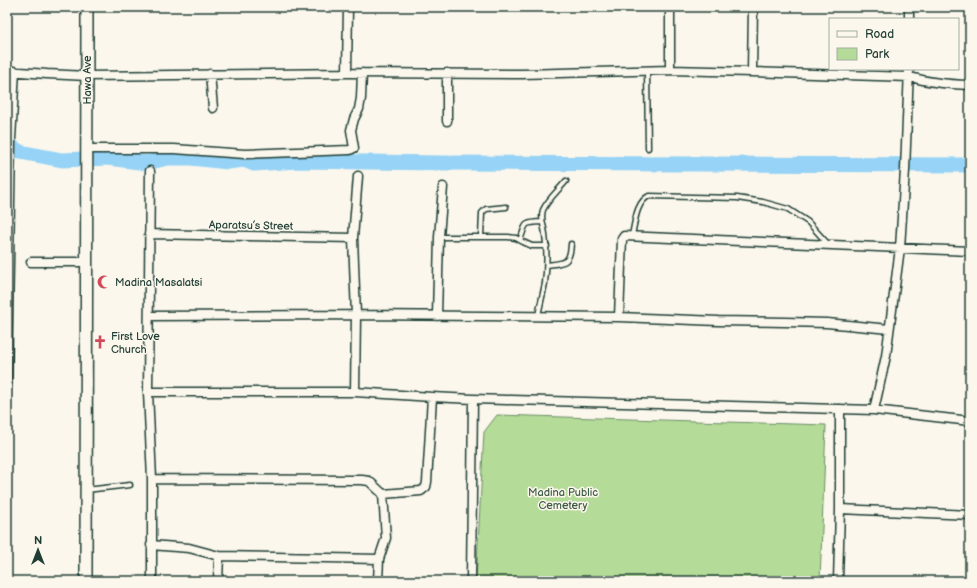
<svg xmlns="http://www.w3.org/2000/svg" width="977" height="588" font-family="'Balsamiq Sans',sans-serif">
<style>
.green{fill:#b4dc98;stroke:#6a8c66}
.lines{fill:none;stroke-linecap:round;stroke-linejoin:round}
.river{stroke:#96d3f6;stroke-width:15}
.lane-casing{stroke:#1f3d34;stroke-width:7}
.street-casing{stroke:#1f3d34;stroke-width:11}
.secondary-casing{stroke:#1f3d34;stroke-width:14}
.lane{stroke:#fbf7ec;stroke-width:4}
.street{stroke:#fbf7ec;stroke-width:8}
.secondary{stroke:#fbf7ec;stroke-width:11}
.labels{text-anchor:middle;stroke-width:3;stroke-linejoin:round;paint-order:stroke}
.street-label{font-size:11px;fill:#1f3d34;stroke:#fbf7ec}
.poi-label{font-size:11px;fill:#1f3d34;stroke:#fbf7ec;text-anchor:start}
.park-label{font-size:11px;fill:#3d5d48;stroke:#fbf7ec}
</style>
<rect width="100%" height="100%" fill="#fbf7ec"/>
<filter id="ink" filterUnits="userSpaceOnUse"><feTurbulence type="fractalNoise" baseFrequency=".025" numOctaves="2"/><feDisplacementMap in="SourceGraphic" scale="8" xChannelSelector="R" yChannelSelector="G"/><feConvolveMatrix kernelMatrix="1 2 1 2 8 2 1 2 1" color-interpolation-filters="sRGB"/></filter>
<g filter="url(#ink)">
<path class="green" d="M497,415L826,425L820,581H476L484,432Z"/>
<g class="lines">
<path class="river" d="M7,144L20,152L62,160L108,158L147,163L167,158H191L228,162L244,160L254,164L297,161L442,163L970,165"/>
<g class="lane-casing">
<path id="lane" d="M647,71L648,148
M632,235C635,223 636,202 649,196L737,198L763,202L788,209L808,222L828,244
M439,237H508L516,238L523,242L532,246H547
M481,237L482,213L486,209L506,207
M520,240C527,224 521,223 542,222
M547,265C564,263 570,264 571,244
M538,316C540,305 543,294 545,283C547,267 547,250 545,234C544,225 540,219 543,210C548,199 559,190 566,181
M86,490L130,485"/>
</g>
<g class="street-casing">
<path id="street" d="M909,7V19
M670,70V7
M7,71L47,74L87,76L347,73L522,74L670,70L752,72L910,77C931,83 948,84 970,85
M752,72L753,7
M347,73L348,7
M210,74L213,108
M447,121V73
M87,149H174L245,154L350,150L354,148L351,130L354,119L359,109L361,98L362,73
M150,171L148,392L152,479V581
M149,234L353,238
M31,262H87
M149,316L356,315L619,317L718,321L785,322L827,323L889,329
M437,316L439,237L443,187
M619,317L622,239L624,236L970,251
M7,385L11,139L15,71
M148,392H355L432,397L473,399L874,410L970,421
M355,392L356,315L353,238L358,176
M874,410L886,356L900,248L905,170L909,69
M152,479L362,480L369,481L383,494L421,491L426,487L427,482L432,397
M840,509L970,515
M151,545L189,548L219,556L379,559
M218,581L219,556
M378,581L379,559L386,538L383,494
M471,581L473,399
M838,581L840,509V409"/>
</g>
<g class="secondary-casing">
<path id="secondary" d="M86,581L87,7"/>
</g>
<use href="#lane" class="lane"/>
<use href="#street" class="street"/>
<use href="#secondary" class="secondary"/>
</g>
</g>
<defs>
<g id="mosque-bare" transform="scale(1.08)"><path d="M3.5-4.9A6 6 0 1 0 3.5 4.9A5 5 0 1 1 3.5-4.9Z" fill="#d1495b" stroke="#fbf7ec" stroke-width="2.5" paint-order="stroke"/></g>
<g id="church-bare" transform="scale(1.08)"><path d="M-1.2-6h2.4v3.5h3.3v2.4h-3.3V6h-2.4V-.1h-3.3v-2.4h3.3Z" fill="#d1495b" stroke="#fbf7ec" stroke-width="2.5" paint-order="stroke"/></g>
</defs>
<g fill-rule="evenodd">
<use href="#mosque-bare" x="104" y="282"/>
<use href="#church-bare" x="100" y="342"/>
</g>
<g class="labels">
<g class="street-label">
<text transform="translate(87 80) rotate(-90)" y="4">Hawa Ave</text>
<text transform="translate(251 225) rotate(1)" y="4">Aparatsu’s Street</text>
</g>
<g class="poi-label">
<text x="115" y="286">Madina Masalatsi</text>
<text x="111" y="340">First Love<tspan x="111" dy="13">Church</tspan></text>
</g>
<g class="park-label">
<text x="563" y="496">Madina Public<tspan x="563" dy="13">Cemetery</tspan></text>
</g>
</g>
<rect width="977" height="588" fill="none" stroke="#fbf7ec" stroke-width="24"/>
<rect x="12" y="12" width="953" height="564" fill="none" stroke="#1f3d34" stroke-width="1.5" filter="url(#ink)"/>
<rect x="829" y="18" width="130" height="52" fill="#fbf7ec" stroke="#a3ada2"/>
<rect x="837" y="31" width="20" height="6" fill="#fbf7ec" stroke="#a3ada2"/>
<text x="865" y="38" font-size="12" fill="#1f3d34">Road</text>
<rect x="837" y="48" width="20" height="12" fill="#b4dc98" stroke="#a3ada2"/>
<text x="865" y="58" font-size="12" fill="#1f3d34">Park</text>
<g transform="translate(38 550)" stroke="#fbf7ec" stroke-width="3" paint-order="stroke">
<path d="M0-3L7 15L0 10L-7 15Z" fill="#1f3d34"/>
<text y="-6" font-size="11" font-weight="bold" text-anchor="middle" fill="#1f3d34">N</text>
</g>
</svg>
